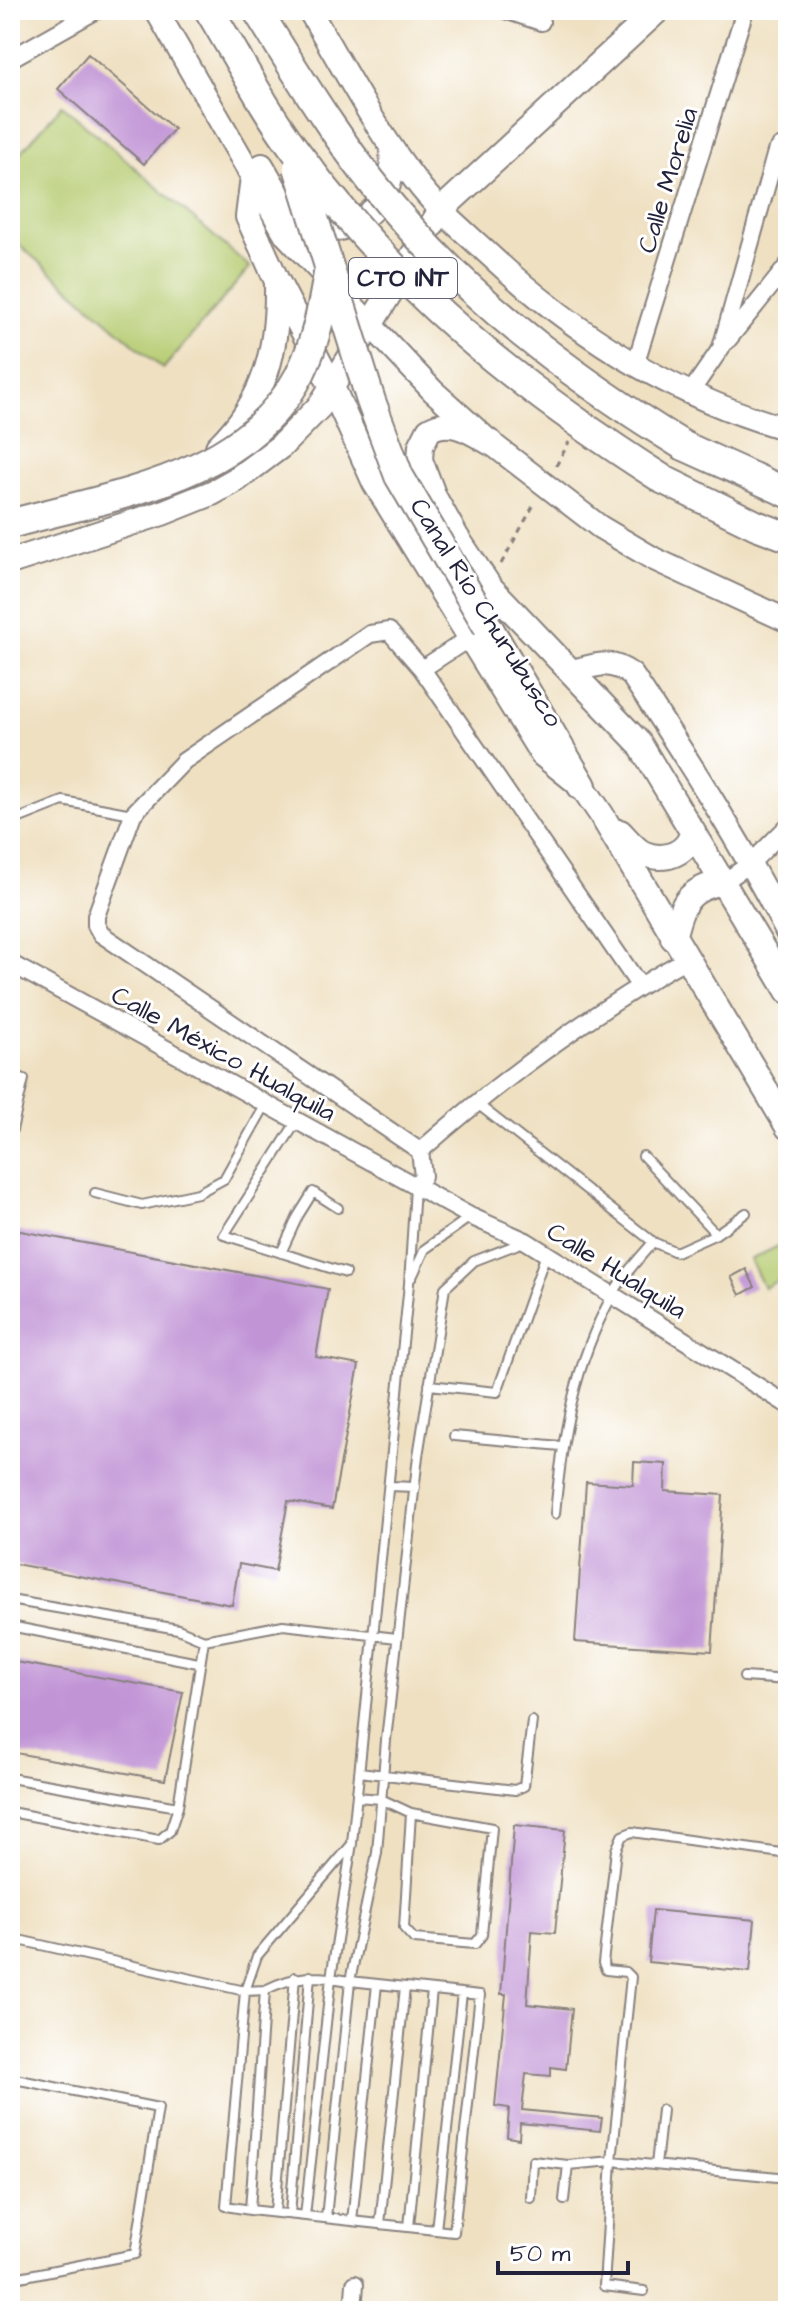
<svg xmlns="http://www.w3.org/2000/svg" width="798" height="2321" font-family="'Architects Daughter',sans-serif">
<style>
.green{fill:#b5cb6f;stroke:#6c7655;stroke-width:2}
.building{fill:#c194d6}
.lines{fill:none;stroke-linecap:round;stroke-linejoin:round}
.lane-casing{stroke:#88817e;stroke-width:12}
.street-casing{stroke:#88817e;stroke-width:20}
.secondary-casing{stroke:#88817e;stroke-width:26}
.primary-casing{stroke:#88817e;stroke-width:28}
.highway-casing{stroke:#88817e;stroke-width:32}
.path{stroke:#88817e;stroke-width:3;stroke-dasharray:6 6;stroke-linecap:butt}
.lane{stroke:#fff;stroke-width:8}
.street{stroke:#fff;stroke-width:16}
.secondary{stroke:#fff;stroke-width:22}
.primary{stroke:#fff;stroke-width:24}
.highway{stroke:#fff;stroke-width:28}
.highway-bridge-casing{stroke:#88817e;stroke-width:32;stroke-linecap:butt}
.highway-bridge{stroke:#fff;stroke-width:28}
.labels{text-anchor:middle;stroke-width:6;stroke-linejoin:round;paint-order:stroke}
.shield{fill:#fff;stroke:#646476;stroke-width:2}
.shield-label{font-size:24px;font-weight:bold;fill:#22223b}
.street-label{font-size:26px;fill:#22223b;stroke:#fff}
</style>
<rect width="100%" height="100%" fill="#fff"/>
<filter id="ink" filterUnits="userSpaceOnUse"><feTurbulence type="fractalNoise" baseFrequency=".0125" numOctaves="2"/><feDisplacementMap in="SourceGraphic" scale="16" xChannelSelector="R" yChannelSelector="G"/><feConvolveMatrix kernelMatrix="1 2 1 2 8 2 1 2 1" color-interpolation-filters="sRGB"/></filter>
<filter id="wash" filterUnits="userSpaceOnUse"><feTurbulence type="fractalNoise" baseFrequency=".006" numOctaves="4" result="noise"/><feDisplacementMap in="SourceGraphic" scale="32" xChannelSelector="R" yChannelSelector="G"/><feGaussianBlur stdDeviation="1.8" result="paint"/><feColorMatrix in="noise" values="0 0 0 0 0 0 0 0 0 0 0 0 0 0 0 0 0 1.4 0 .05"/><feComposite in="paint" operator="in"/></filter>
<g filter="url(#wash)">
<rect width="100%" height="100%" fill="#efe0c1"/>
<path class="green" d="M62,105L250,267L163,369L10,237V165Z
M788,1241V1275L764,1288L750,1260Z"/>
<g id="blocks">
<path class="building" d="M88,54L174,129L144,164L58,89Z
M10,1229L328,1289L316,1357L359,1365L332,1509L288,1501L275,1571L239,1564L232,1605L10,1563Z
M746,1269L755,1287L740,1295L731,1277Z
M634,1462L666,1464L665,1491L723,1495L712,1651L575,1642L586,1482L633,1485Z
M10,1661L183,1692L165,1780L10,1752Z
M514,1825L565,1830L555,1933L532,1931L527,2004L572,2009L566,2069L551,2067V2076L526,2074L522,2110L602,2118L600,2131L520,2123L519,2139L507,2137L509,2108L495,2106L506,1994H501Z
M653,1910L755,1920L750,1972L648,1962Z"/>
</g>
</g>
<g filter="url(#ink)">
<use href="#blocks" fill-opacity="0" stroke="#88817e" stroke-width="2"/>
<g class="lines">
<g class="lane-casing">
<path id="lane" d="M10,822L63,801L132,814
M10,1073L24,1079L10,1138
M475,1102L653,1242
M297,1121L224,1235L346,1273
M643,1156L716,1234
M95,1193L142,1205L198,1193L224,1179L266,1104
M281,1253L298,1216L313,1192L338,1208
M412,1277L425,1249L470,1217
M429,1385L497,1392L546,1254
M454,1436L561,1446
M389,1486L415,1487
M555,1514C562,1438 574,1364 612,1296C622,1276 639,1259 653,1242L676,1252L716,1234L746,1213
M10,1600L178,1629L204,1640L283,1625L397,1638
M10,1626L198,1663
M744,1677L788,1680
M359,1772L515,1790L524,1786L532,1721
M10,1778L178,1807L204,1640
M357,1797L381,1799L411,1813L492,1828L482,1935L475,1944L414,1939L404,1928L411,1813
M10,1812L159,1840L170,1831L178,1807
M10,1938L245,1991L265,1990
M10,2078L158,2108L135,2254L10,2279
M656,2165L662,2110
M531,2198L533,2161L568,2165L612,2161L788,2178
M564,2200L568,2165
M250,2210L226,2206L245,1991L257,1956L352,1844
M275,2212L295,1977
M290,2214L310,1976
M305,2216L331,1978L352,1843L409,1284L415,1187
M326,2218L350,1981L480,1995L454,2232L250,2210L265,1990C297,1974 315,1975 350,1981L377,1853L386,1740L418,1456L445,1288L474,1261L526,1241
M352,2221L377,1984
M380,2224L405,1987
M409,2227L432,1990
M436,2230L462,1993
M644,2291L604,2286L612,2161L631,1977L626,1972L606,1970L603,1963L616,1850L622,1836L632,1832L788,1854"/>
</g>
<g class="street-casing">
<path id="street" d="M505,10L541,22
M10,59L97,10
M727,341L788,265
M635,365L745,10
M690,393L721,348L776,152L780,147H788
M422,669L471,637
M724,882L751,863L788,826
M10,963L470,1216L526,1241L788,1405
M420,1151L101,934L96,925V916L133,814L184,761L370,634L389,631L422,669L639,985
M420,1151C502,1079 591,1013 686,959
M415,1186L423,1176L420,1151
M353,2311L355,2284"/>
</g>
<g class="secondary-casing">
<path id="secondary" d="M156,10L286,235L433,391L491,443L600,527L654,559L788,621
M309,10C343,67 374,127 415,180C434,206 459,227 483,249C570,331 672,397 788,429
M262,165C272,181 288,216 304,225C333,243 374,218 387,190C393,177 392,162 391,148
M572,671C598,665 610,658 632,675C688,760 742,844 788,934"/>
</g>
<g class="primary-casing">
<path id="primary" d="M253,177L248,217L276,279L332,387L375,483L542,754L582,786L601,814L788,1127
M491,443C473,433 450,416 429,430L421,446L420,460L434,497L457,538L489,586L639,743L788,991
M218,447C266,400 278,349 277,284
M10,562L162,513L212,493L237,479L281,446L320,406L441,210L658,10
M620,832C627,839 636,851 645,854C666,862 688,853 693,831
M673,938C682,904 686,889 724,882"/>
</g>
<g class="highway-casing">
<path id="highway" d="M684,446L788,493
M664,480L756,525L788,537
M488,627L582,786"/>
</g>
<path class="path" d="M556,466L569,442
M501,564L536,501"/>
<use href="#lane" class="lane"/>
<use href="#street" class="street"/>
<use href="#secondary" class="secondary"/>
<use href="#primary" class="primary"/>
<use href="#highway" class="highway"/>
<g class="highway-bridge-casing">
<path id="highway-bridge" d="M209,10C237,56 263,107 295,150C398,291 518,387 664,480
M257,10C303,84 348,158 406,223C486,313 583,384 684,446
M298,167L371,401L399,476L488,627
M10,524C113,495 246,478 300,374C316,342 322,309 328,274"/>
</g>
<use href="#highway-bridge" class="highway-bridge"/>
</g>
</g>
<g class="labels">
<rect class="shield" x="349" y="258" width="108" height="40" rx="6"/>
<g class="shield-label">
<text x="403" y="286">CTO INT</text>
</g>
<g class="street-label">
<text transform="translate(667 180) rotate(-73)" y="9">Calle Morelia</text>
<text transform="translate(487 612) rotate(58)" y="9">Canal Río Churubusco</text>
<text transform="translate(224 1053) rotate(29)" y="9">Calle México Hualquila</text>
<text transform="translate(617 1270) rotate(32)" y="9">Calle Hualquila</text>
</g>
</g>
<rect width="798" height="2321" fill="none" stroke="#fff" stroke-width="40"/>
<path d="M498 2261v12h130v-12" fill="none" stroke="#22223b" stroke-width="4"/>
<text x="510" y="2261" font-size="24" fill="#22223b" stroke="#ffffff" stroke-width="6" paint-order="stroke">50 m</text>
</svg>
